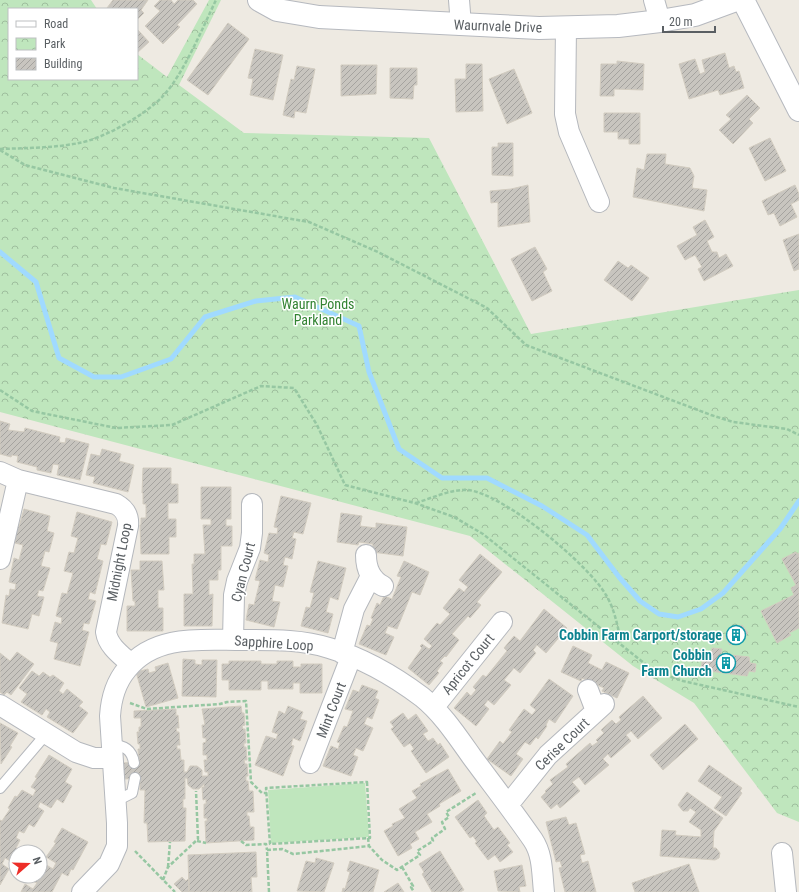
<svg xmlns="http://www.w3.org/2000/svg" width="799" height="892" font-family="'Roboto Condensed',sans-serif">
<style>
.park{fill:url(#park-crowns)}
.pitch{fill:#bfe6bd}
.lines{fill:none;stroke-linecap:round;stroke-linejoin:round}
.stream{stroke:#a0daff;stroke-width:5}
.building{fill:url(#building-hatch);stroke:#d2ccc0}
.lane-casing{stroke:#b5b8bd;stroke-width:12}
.street-casing{stroke:#b5b8bd;stroke-width:22}
.secondary-casing{stroke:#b6b9bf;stroke-width:24}
.path{stroke:#96c7a2;stroke-width:2.5;stroke-dasharray:4 2;stroke-linecap:butt}
.lane{stroke:#fff;stroke-width:10}
.street{stroke:#fff;stroke-width:20}
.secondary{stroke:#fff;stroke-width:22}
.labels{text-anchor:middle;stroke-width:3;stroke-linejoin:round;paint-order:stroke}
.street-label{font-size:14px;fill:#5a5f63;stroke:#fff}
.park-label{font-size:14px;fill:#328332;stroke:#fff}
.culture-label{font-size:14px;font-weight:bold;fill:#0d838f;stroke:#fff;text-anchor:end}
</style>
<defs>
<pattern id="park-crowns" width="20" height="18" patternUnits="userSpaceOnUse"><rect width="20" height="18" fill="#bfe6bd"/><path d="M2 6a3 3 0 1 1 6 0M12 15a3 3 0 1 1 6 0" fill="none" stroke="#9ebe9d"/></pattern>
<pattern id="building-hatch" width="6" height="6" patternUnits="userSpaceOnUse"><rect width="6" height="6" fill="#c8c5bf"/><path d="M-1 1l2-2M0 6l6-6M5 7l2-2" fill="none" stroke="#a5a39f"/></pattern>
</defs>
<rect width="100%" height="100%" fill="#eeeae2"/>
<path class="park" d="M0,0H91L97,9H9V79H137V54L167,77L209,0H221L179,85L244,133L429,138L531,334L799,290V822L777,813L694,703L633,666L470,536L0,412Z"/>
<path class="pitch" d="M365,783L369,837L271,843L268,790Z"/>
<g class="lines">
<path class="stream" d="M0,252L36,282L59,358L94,377H121L171,359L205,317L256,301L295,297L359,326L369,372L399,449L442,478H487L542,506L587,535L619,577L640,601L659,614L678,617L701,609L723,593L780,529L799,501"/>
</g>
<path class="building" d="M113,0H148L141,10L144,13L137,20V9L107,8Z
M160,0H171L174,4L178,0H193L197,4L177,25L180,27L163,44L145,26L160,11L154,6Z
M228,23L249,39L208,95L187,80Z
M137,29L149,42L137,53Z
M255,49L283,55L273,100L250,95L253,79L248,78Z
M725,53L729,68L734,66L736,72L739,71L744,88L720,95L718,90L689,99L679,64L695,59L700,74L705,72L702,60Z
M617,61L644,64L643,90L614,89V96H600L601,64H617Z
M466,64H482L483,111L456,112L455,79H466Z
M341,65H377L376,94L341,96Z
M297,66L315,69L306,113L295,111L294,118L283,115L291,79L294,80Z
M390,68H417V85H414L413,99L390,98Z
M514,69L532,113L507,124L489,79Z
M747,95L760,108L749,119L753,123L733,144L719,130L731,119L726,115Z
M604,113H640V144H629V139H618V132H604Z
M770,138L786,171L765,181L749,148Z
M498,143H513V176L492,175V147H498Z
M647,154H666L665,164L690,168L694,176L692,188L707,190L704,211L633,197L637,168L644,170Z
M528,185L530,222L498,227V202L491,203L490,191L511,189Z
M795,185L799,194V200L791,204L797,217L780,226L774,213L768,215L762,201Z
M705,220L714,237L707,241L712,252H717L719,258L726,254L733,266L704,281L698,269L702,267L695,255L685,260L677,246L697,235L693,227Z
M799,234V269L794,271L783,240Z
M535,247L547,269L543,272L552,291L532,301L511,259Z
M618,261L628,268L631,265L649,278L632,301L604,280Z
M0,421L10,424L8,430L24,432L25,428L60,437L59,442L65,443L66,438L89,444L80,480L57,475L59,465L53,464L51,473L37,470V467L17,462L18,456L12,455L11,457L0,454Z
M102,449L121,454L119,461L134,465L128,492L93,483L95,477L86,475L91,454L100,456Z
M143,468H171V484H178V503H168V519H176V537H169V554H141L140,525H141V518H146V504H143V493H142Z
M201,487H231V519H226V526H232V546H221V570H218V580H209V595L213,594L212,626H184V594H193L192,564H194V554H205L203,525H211V519H201Z
M281,496L311,503L303,534L294,532L292,538L296,539L292,559L285,557L283,565L288,566L283,587L275,585L272,601L280,602L274,627L246,620L249,604L254,605L260,581L255,580L260,560L268,562L269,555L264,553L269,533L277,534L278,528L274,527Z
M24,509L50,516L47,531L54,533L49,552L45,551L41,566L50,568L43,591L39,590L37,596L44,597L39,616L32,614L28,629L2,623L6,595L9,596L10,589L15,590L16,584L9,582L14,558L19,560L23,545L15,543L17,526L19,527Z
M77,512L112,522L106,545L101,544L97,559L103,561L95,594L90,592L88,599L96,601L89,624L84,623L82,630L89,632L80,666L54,659L58,643L50,641L55,622L61,624L62,618L56,616L62,593L67,594L73,573L64,571L69,552L74,553L78,538L71,536Z
M341,513L362,516L360,526L376,528V523L407,527L403,556L372,552L373,544L359,542L358,545L337,542Z
M796,552L797,554L799,553V628L789,633L791,635L777,643L761,611L794,595L791,588L796,585L782,559Z
M480,554L502,572L477,602L481,605L470,618L468,616L452,634L459,640L446,657L445,656L440,661L443,663L437,671L439,673L429,685L408,668L422,648L420,646L422,644L429,649L432,646L424,639L437,623L440,625L450,614L443,608L459,588L464,592L468,587L459,580Z
M140,561H162L164,590H158V608H163V631H127V606H135V601H133L131,570H140Z
M318,561L346,568L338,600L330,597L326,612L333,614L328,633L301,626L306,607L310,608L314,593L310,592Z
M404,561L429,572L420,595L412,592L397,629L388,626L385,633L394,637L386,655L359,644L367,625L370,626L373,619L371,618L377,603L380,605L384,596L392,599L401,577L397,576Z
M544,609L567,628L546,653L537,645L533,650L536,653L520,673L514,668L504,680L511,685L494,705L488,700L484,705L489,709L476,726L454,708L467,692L471,696L476,690L473,687L483,675L486,677L507,651L504,648L514,636L520,641Z
M742,625L748,633L730,645L725,636Z
M573,646L592,655L588,663L602,670L606,662L629,673L617,698L602,691L604,688L582,678L581,681L561,672Z
M712,648L722,649L721,654L749,657L750,663L756,664L755,672L749,671L747,676L701,670L703,654L711,655Z
M17,652L34,664L11,695L7,692L4,695L0,692V653L10,661Z
M183,659L195,660V664L202,665V660H217L216,697L182,696Z
M229,661H261V664H277V661H293V667H301V664H322V693H300V683H293V689H268V681H261V690H229V680H222V664H229Z
M168,663L178,698L146,707L136,672L148,669L149,673L156,671L155,667Z
M32,671L39,676L43,672L50,677L53,675L64,683L59,691L63,694L67,689L83,702L79,706L88,713L73,733L47,717L50,712L46,709L42,715L21,702L27,694L19,688Z
M549,679L573,696L555,723L549,719L546,725L547,726L538,739L536,737L530,745L525,742L516,754L523,759L511,776L487,759L500,741L503,744L512,732L509,730L524,709L532,715L536,710L530,705Z
M362,685L378,691L375,698L379,700L372,719L367,717L364,724L373,728L363,751L356,748L353,755L358,757L351,776L323,766L331,746L338,749L340,743L337,742L344,726L347,727L353,711L345,709L353,690L359,692Z
M643,696L662,718L638,739L631,731L626,735L631,741L611,758L608,754L603,759L609,765L585,785L579,777L572,782L580,791L560,808L557,804L551,809L541,797L546,792L545,791L553,784L550,780L568,767L566,764L590,743L592,746L598,742L596,740L604,733L601,730L612,720L616,724L621,720L619,717Z
M241,706L242,713H244L245,725L242,726L243,729H245L246,743H244V747H246L247,760H244L245,764H247L248,776H246V781H248L249,791H253L254,812H247V816H249L250,827H254V840L206,843L205,821H207V818H204V804H206V799L203,800L202,787H204V784L199,789H193L188,785L187,778H185V799H183V808H186L185,841L148,842L147,823H144L145,790H140V778L124,779L123,763L139,762L138,749H140V744H138L137,732H139V727H141V718H134V711L176,709V716L178,715L179,728H176L177,732H179L180,745H177V749H180L181,760H184V772H187L190,766H197L202,770V776H208V772H205L204,760H207V755H203V743L206,742V738H203L202,725H205L202,709Z
M288,706L303,712L300,719L307,721L300,741L293,738L291,745L294,746L283,776L255,765L266,736L276,739L278,734L272,732L279,711L285,714Z
M403,713L408,720L416,714L428,731L423,734L428,741L433,738L438,745L440,743L449,757L426,773L411,751L414,749L410,743L404,747L391,729L394,727L390,722Z
M0,723L18,733L10,746L12,747L1,764Z
M685,724L698,739L663,770L650,755Z
M49,755L72,769L65,782L72,786L63,803L57,799L51,808L40,802L38,807L44,811L34,827L29,824L24,833L19,831L16,838L20,840L16,848L19,850L16,852L12,862L5,858L2,864L9,869L0,885V820L2,821L10,809L8,808L15,796L17,797L22,790L33,796L36,790L31,787L37,778L35,777Z
M709,765L742,788L740,791L742,793L726,816L714,808L722,797L698,781Z
M448,769L461,791L439,804L440,806L427,814L432,822L415,832L419,839L410,844L412,848L398,856L384,831L393,826L392,824L405,818L399,809L417,798L412,791L421,786L420,784Z
M687,792L723,818L714,831L713,848H716L720,853L719,858L715,860L660,856L662,830L676,831L675,835L701,837V830L689,822L696,812L690,808L688,811H683L678,805Z
M478,800L487,813L484,816L494,830L498,827L510,843L507,845L513,852L500,862L495,855L488,860L475,843L477,842L473,836L470,838L455,817Z
M566,817L569,825L576,823L585,854L580,855L582,863L588,861L596,892H565L559,868L562,867L560,861L556,862L546,822Z
M62,828L88,842L73,870L71,869L68,876L62,873L52,892H21L25,884L33,889L37,883L27,879L29,876H40V861L53,869L56,863L46,857L56,843L54,842Z
M440,851L464,890L460,892H432L422,874L424,872L419,864Z
M256,852L257,877H251L252,892H189L188,855Z
M316,858L334,863L324,892L297,891L306,861L315,863Z
M350,861L379,870L373,892H342L343,888L345,889L350,872L347,871Z
M689,864L699,892H635L632,883Z
M522,865L526,886L519,887L520,892L498,891L494,871Z
M182,877L186,881L189,878V892H182L174,884Z
M398,883L404,892H384Z"/>
<g class="lines">
<g class="lane-casing">
<path id="lane" d="M111,744C124,746 132,749 134,763
M0,788L47,733
M116,801L132,793L135,778"/>
</g>
<g class="street-casing">
<path id="street" d="M459,0L461,25
M654,0L660,21
M566,27L565,114L569,132L599,202
M0,472L18,480L116,504C125,509 129,516 128,526L106,632C108,646 121,655 131,664
M366,555C366,569 371,580 383,586
M0,559L18,480
M233,640L234,595L237,581L250,548L252,533V504
M342,653L354,609L371,576
M588,690L596,711
M0,705L76,752L94,758H112
M434,707L502,622
M310,763L351,657
M508,805L548,755L604,704
M782,853L786,892
M82,892L109,864L117,846V823L110,716C111,700 116,682 127,669C155,634 201,640 242,640C271,640 300,639 329,648C363,658 394,676 422,697C442,713 457,736 472,757C492,784 513,811 533,840C543,855 542,874 544,892"/>
</g>
<g class="secondary-casing">
<path id="secondary" d="M259,0L277,10L319,17L539,28L618,26L660,21L695,15L736,0
M743,0L799,110"/>
</g>
<path class="path" d="M0,149C26,148 54,148 79,143C103,139 147,114 163,96C183,75 203,27 216,0
M0,150L25,165L114,188L309,222L378,252L487,308L526,345L711,415L733,422L787,429L799,435
M0,390L32,411L116,428L172,425L261,386L294,388L317,425L345,485L415,503L454,517L483,534L654,671L683,681L799,707
M416,503C432,498 451,489 468,490C504,494 588,564 606,595C615,610 618,627 621,644
M130,703L147,709L220,704L227,702L246,701L251,782L262,793H267
M367,782L370,838L270,844L266,788Z
M368,838L369,846
M197,841L206,843
M241,841L246,845L266,844L267,850
M135,851L175,892
M168,867L170,842
M402,867L413,886L411,887L414,892
M163,880L168,867L198,839L196,791
M269,892L267,850L282,849L293,854L369,846L382,860L397,870L420,855L417,851L433,841L432,838L445,829L442,822L449,817L446,812L476,793"/>
<use href="#lane" class="lane"/>
<use href="#street" class="street"/>
<use href="#secondary" class="secondary"/>
</g>
<defs>
<g id="building-ring" transform="scale(1)"><circle r="9.5" fill="#fff" stroke="#0f9aa8" stroke-width="1.5"/><path d="M-4-6H4V6H1V3H-1V6H-4ZM-2.5-4.3h1.7v1.8h-1.7ZM.8-4.3h1.7v1.8H.8ZM-2.5-1h1.7V.8h-1.7ZM.8-1h1.7V.8H.8Z" fill="#0f9aa8"/></g>
</defs>
<g fill-rule="evenodd">
<use href="#building-ring" x="736" y="635"/>
<use href="#building-ring" x="726" y="663"/>
</g>
<g class="labels">
<g class="street-label">
<text transform="translate(498 26) rotate(2)" y="5">Waurnvale Drive</text>
<text transform="translate(119 562) rotate(-79)" y="5">Midnight Loop</text>
<text transform="translate(243 572) rotate(-76)" y="5">Cyan Court</text>
<text transform="translate(274 643) rotate(4)" y="5">Sapphire Loop</text>
<text transform="translate(468 664) rotate(-51)" y="5">Apricot Court</text>
<text transform="translate(331 710) rotate(-69)" y="5">Mint Court</text>
<text transform="translate(562 744) rotate(-44)" y="5">Cerise Court</text>
</g>
<g class="park-label">
<text x="318" y="309">Waurn Ponds<tspan x="318" dy="16">Parkland</tspan></text>
</g>
<g class="culture-label">
<text x="722" y="640">Cobbin Farm Carport/storage</text>
<text x="712" y="660">Cobbin<tspan x="712" dy="16">Farm Church</tspan></text>
</g>
</g>
<rect x="8" y="8" width="130" height="72" fill="#ffffff" stroke="#bdbfc1"/>
<rect x="16" y="21" width="20" height="6" fill="#ffffff" stroke="#bdbfc1"/>
<text x="44" y="28" font-size="12" fill="#5a5f63">Road</text>
<rect x="16" y="38" width="20" height="12" fill="url(#park-crowns)" stroke="#bdbfc1"/>
<text x="44" y="48" font-size="12" fill="#5a5f63">Park</text>
<rect x="16" y="58" width="20" height="12" fill="url(#building-hatch)" stroke="#bdbfc1"/>
<text x="44" y="68" font-size="12" fill="#5a5f63">Building</text>
<g transform="translate(28 864) rotate(70)"><circle r="19" fill="#ffffff" stroke="#bdbfc1"/>
<path d="M0-3L7 15L0 10L-7 15Z" fill="#ed2e28"/>
<text y="-6" font-size="11" font-weight="bold" text-anchor="middle" fill="#5a5f63">N</text>
</g>
<path d="M663 26v6h52v-6" fill="none" stroke="#5a5f63" stroke-width="2"/>
<text x="669" y="26" font-size="12" fill="#5a5f63" stroke="#ffffff" stroke-width="3" paint-order="stroke">20 m</text>
</svg>
